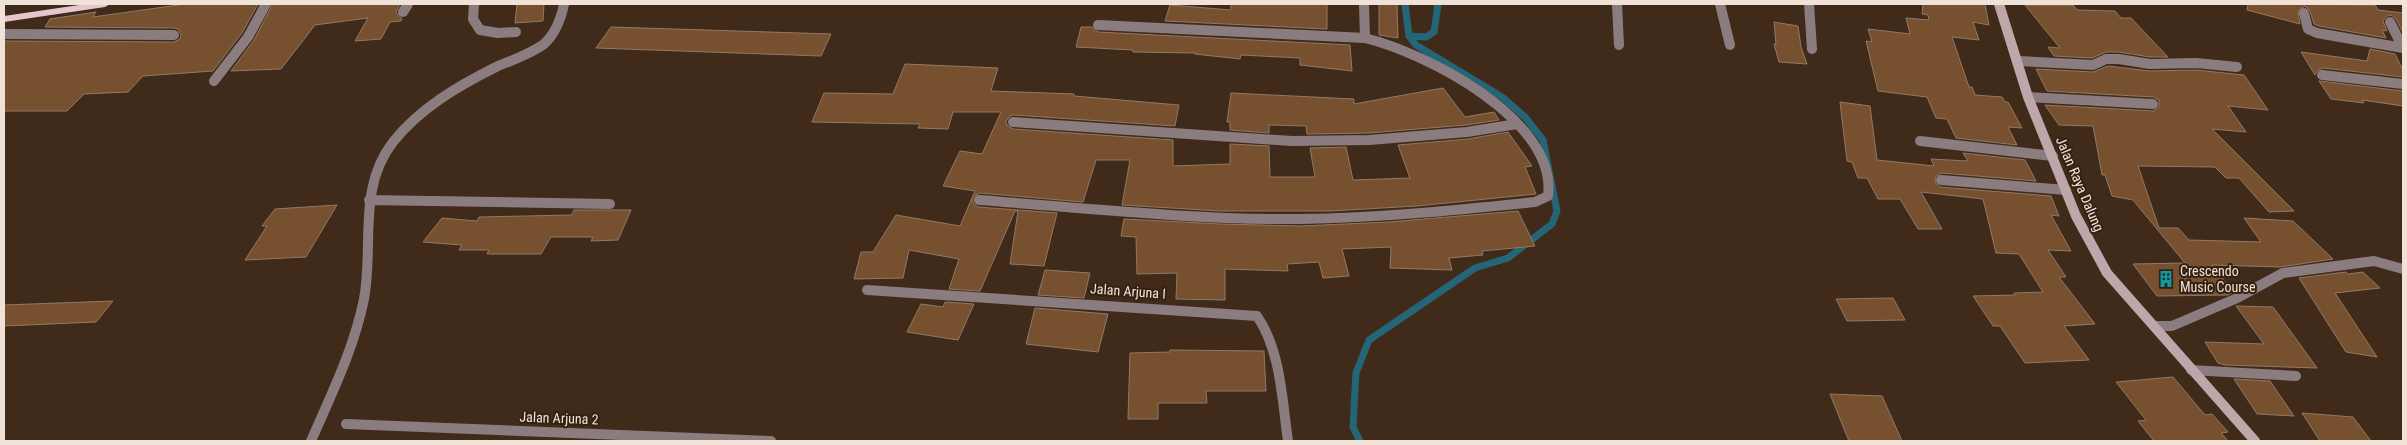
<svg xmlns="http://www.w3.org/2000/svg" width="2407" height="445" font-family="'Roboto Condensed',sans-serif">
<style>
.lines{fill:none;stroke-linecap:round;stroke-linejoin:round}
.stream{stroke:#256578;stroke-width:7}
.building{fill:#77502f;stroke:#917966}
.lane{stroke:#8b7c7f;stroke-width:10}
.street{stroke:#8b7c7f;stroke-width:10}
.secondary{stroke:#bea6ab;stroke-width:10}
.primary{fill:#e5c7cd;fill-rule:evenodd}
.labels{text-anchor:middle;stroke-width:4;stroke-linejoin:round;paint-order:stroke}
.street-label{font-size:14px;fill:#f0e2d7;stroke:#352111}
.poi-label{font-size:14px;fill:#f0e2d7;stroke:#352111;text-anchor:start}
</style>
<rect width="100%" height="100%" fill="#402b1a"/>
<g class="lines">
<path class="stream" d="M1409,36L1426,37L1434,32L1438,4
M1360,441L1353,427L1356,373L1369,340L1475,268L1508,258L1552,224L1557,211L1543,140L1525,117L1502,97L1416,45L1409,36L1405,4"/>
</g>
<path class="building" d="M185,4H258L242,33L213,71L143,76L128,92L84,94L67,111H4V41L174,42L180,39L181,35L178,29L174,28L45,27L50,19L96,12L93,17Z
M273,4H400L396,12L402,19L401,21L390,22L381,39L355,41L368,18L315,25L281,69L231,71L254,40Z
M517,4H544L543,21L515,23Z
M1231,4H1327V29L1165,21L1170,5L1231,10Z
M1379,4H1397L1398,38L1379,35Z
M1923,4H1985L1989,25L1973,22L1979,40L1952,37L1969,87H1972L1975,95L2002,97L2005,102H2008L2022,128L2008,127L2017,145L1956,138L1947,119L1936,118L1927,97L1878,91L1866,41L1872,42L1868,29L1910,34L1906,18L1929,20L1928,15L1922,14Z
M2248,4L2375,5L2378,10L2403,13V33L2396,19L2391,15L2387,16L2383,21L2387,31L2382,30L2386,38L2319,26L2314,24L2310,11L2305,6L2298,11L2300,24L2247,10Z
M2025,5H2073L2077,10L2115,11L2121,18H2131L2168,57H2150L2119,52H2106L2092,58L2054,56L2048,47L2060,48Z
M1774,22L1798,26L1801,47L1807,64L1779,62L1774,44H1776Z
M611,27L831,34L821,56L596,48Z
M1081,27H1092L1098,32L1350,45L1352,71L1300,65V58L1241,55L1240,59L1195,54L1196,53L1133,52V50L1076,47Z
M2370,49L2395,54L2403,70V77L2323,68L2317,71L2315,75L2301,52L2367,61Z
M905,64L998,68L991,91L1074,94V96L1179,105L1175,126L1013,115L1010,116L1006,121L1007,125L1013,129L1173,140V166L1230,164V144L1269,146L1270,177H1315L1310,148L1346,147L1353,180L1410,178L1398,145L1468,139L1508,132L1532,166L1525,167L1536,194L1417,206L1330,211H1220L1122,205L1130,160H1096L1083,202L980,193L973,197V203L978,207L1057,213L1044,266L1010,264L1018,211H1015L980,291L949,289L959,259L909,250L903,278L854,279L861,252H873L896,215L960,226L975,191L943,186L960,151L982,154L1001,112H953L948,129L918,128L920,124L812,122L824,93L893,94Z
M2108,66L2150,71L2196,70L2244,75L2268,110L2228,106L2246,132L2212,129L2294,211L2269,212L2239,178H2226L2215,167L2138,166L2159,228H2178L2189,240L2261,242L2244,218L2293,221L2333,259L2280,267L2212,265L2233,292L2228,295L2157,296L2133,264L2185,263L2133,200L2112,196L2105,175H2102L2093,126L2059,125L2045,105L2153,111L2159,107V100L2153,97L2047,91L2036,69L2093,72Z
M2319,81L2403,91V106L2362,100L2364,103L2331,99Z
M1443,88L1465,117L1494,112L1499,120L1466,125L1369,133L1307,134L1306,126L1269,125V133L1230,130V122H1227L1231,93L1354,99V104Z
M1840,102L1870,106L1877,160L1934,166L1931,159L1968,161L1963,153L2025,160L2036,181L1942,173L1936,176L1935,182L1940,187L2051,196L2059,216L2051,215L2071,251L2048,250L2066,277H2059L2095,324L2064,326L2089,360L2025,363L2000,326H1993L1973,296L2015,295L2014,293L2043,292L2019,254L1996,253L1983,199L1921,192L1942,229H1918L1900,199H1878L1867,178H1858L1852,162L1847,161Z
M337,205L306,257L245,260L267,226H262L275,209Z
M574,210H631L618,240L591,241L593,237H551L541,254H487L489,250H459L462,245L423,242L442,218L477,221L479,217L572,215Z
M1518,211L1535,246L1482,251L1483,255L1449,258L1452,270L1390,268L1391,247L1342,249L1349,276L1323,278L1319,262L1287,264L1288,271L1225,269V300L1176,299L1177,273L1137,274L1136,237L1121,236L1124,219L1220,224L1301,226L1389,222Z
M1045,270L1090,273L1084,298L1038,295Z
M2346,272L2348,274L2363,272L2380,288L2335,293L2377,357L2346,352L2299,278Z
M1893,298L1905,320L1847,321L1836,299Z
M113,301L96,322L4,326V305Z
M945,302L974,304L958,340L907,332L921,304L943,307Z
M2236,306L2273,307L2317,368L2225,365L2218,363L2205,342L2264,344Z
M1035,308L1108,314L1098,352L1026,344Z
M1170,350L1264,351L1266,391H1206L1207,403H1158V419H1128L1130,353L1170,352Z
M2173,377L2205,415L2212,414L2228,432L2221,433L2228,441H2154L2138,421L2146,420L2116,382Z
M2234,379L2270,381L2294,416L2257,414Z
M1830,394L1882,396L1902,441H1849Z
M2302,413L2353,417L2371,441H2320Z"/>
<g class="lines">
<path class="lane" d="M474,4L473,19L480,30L498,33L516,32
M403,12L408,4
M1920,141L2053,156
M1941,180L2066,190
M2191,370L2296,376"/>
<path class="street" d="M1364,4L1365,38
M1617,4L1619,45
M1720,4L1730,45
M1809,4L1812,49
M2304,13L2308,29L2317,33L2403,48
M2390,22L2403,48
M4,34L174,35
M2018,61L2093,65L2106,59H2119L2150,64L2196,63L2237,67
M2322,75L2403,84
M214,81L248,37L266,4
M2028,97L2153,104
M1013,122L1292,141L1369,140L1467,132L1517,124
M369,200L610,204
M979,200C1086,208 1193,220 1301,219C1379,218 1457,210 1535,202L1548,196C1558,120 1426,53 1365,38L1098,25
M867,290L1257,316C1281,351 1282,400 1288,441
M2155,326H2172L2235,299L2283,273L2374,261L2403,269
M346,424L771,441
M311,441C331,395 354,349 364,299C374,246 357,188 393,142C420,108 458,86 496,67C512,60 531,54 544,44C556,33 561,19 564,4"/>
<path class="secondary" d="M1999,4L2028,97L2076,216L2107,273L2255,441"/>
<path class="primary" d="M86,4H110L105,7L4,22V16Z"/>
</g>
<defs>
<g id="building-bare" transform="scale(1.35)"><path d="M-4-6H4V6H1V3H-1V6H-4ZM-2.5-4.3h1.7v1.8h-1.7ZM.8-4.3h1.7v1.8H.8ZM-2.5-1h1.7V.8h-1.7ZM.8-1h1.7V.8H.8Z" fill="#0f9aa8" stroke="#352111" stroke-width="2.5" paint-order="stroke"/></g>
</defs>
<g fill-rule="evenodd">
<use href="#building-bare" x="2166" y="279"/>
</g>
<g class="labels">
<g class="street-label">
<text transform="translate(2080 184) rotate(67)" y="5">Jalan Raya Dalung</text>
<text transform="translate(1128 291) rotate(4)" y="5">Jalan Arjuna I</text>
<text transform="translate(559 418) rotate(2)" y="5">Jalan Arjuna 2</text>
</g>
<g class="poi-label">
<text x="2180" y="276">Crescendo<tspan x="2180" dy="16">Music Course</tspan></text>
</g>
</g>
<rect width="2407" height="445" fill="none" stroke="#f0e2d7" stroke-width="10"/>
</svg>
